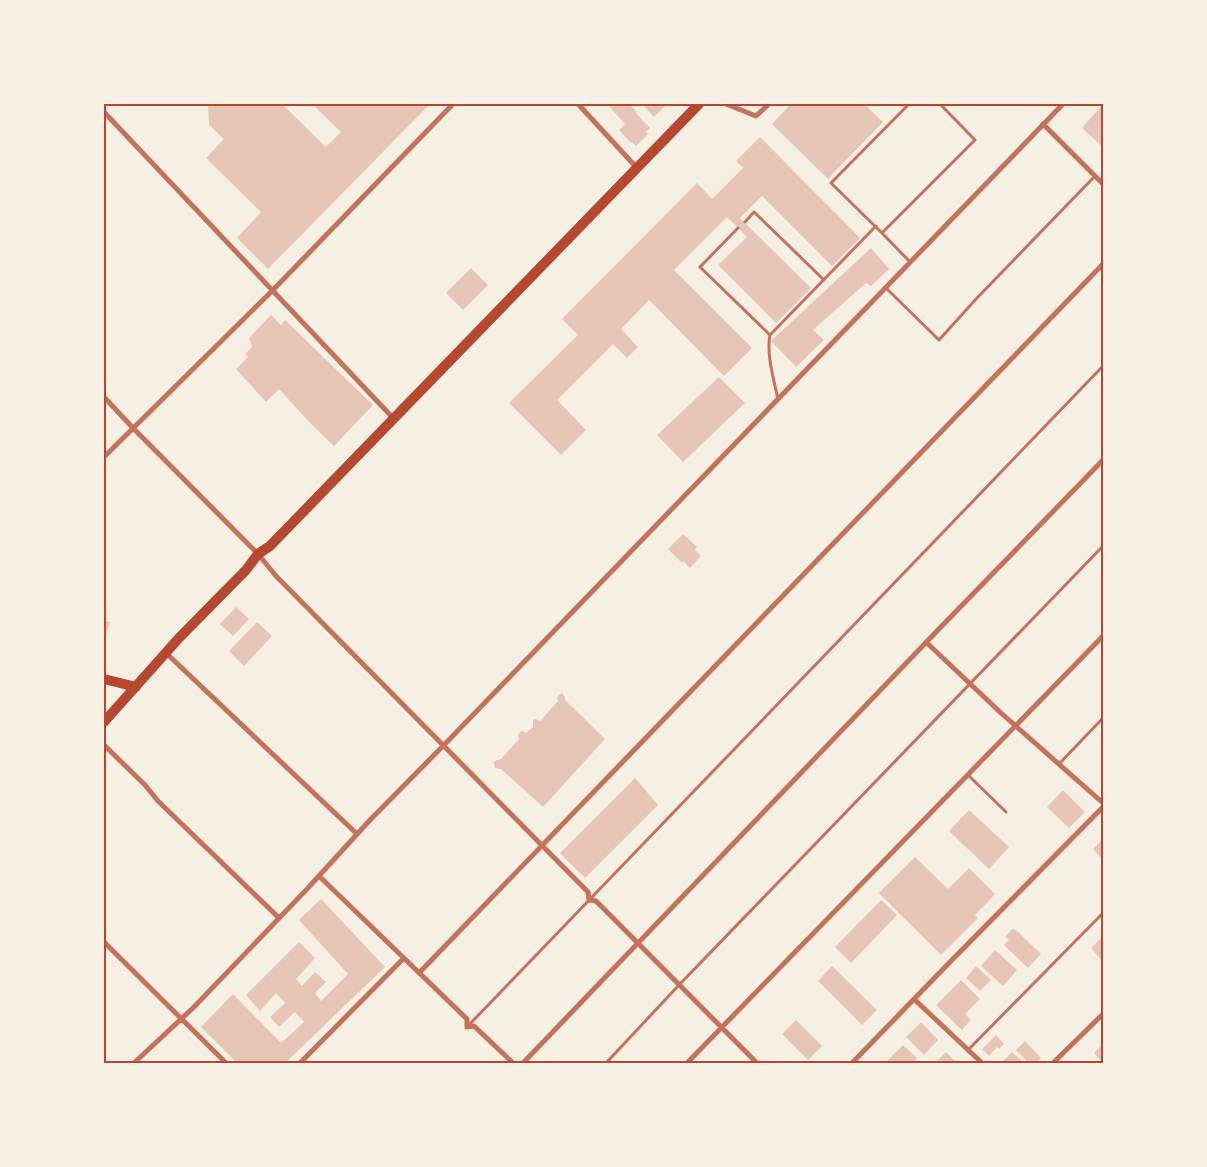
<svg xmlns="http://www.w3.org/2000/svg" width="1207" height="1167" font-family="'Source Sans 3',sans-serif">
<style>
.building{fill:#e6c5b7}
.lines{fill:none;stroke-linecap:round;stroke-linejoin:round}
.service{stroke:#c5725c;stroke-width:3}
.minor{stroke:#c5725c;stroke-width:5}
.primary{stroke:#b5482f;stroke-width:10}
.neatline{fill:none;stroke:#b5482f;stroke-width:2}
</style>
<rect width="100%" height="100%" fill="#f6efe4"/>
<path class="building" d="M208,104H282L326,147L341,132L312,104H430L268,269L237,238L261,212L206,158L224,139L209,125Z
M609,104H629L637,112L636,113L650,128L646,132L648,134L636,146L632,142L631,143L619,130L625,124L608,105Z
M642,104H667L654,117Z
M791,104H864L883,122L828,179L772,124Z
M1103,104V147L1082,128Z
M760,137L860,238L832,266L762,196L740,218L811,288L776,323L718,265L747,237L727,217L674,270L752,348L724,376L649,300L621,329L638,347L627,358L613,344L557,400L586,430L561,455L509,403L578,335L562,319L697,183L712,199L743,168L736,161Z
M871,248L889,269L871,286L866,283L813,330L824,340L796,367L771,341Z
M471,268L488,285L463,310L446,293Z
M271,315L281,325L285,320L373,405L334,446L311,424L279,389L266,402L236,369L248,357L245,354L252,347L249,338Z
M719,377L745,403L683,462L657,435Z
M683,534L697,547L695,550L701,556L690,568L683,561L682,563L668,549Z
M236,607L249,619L233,636L220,624Z
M104,621L110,622L104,642Z
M257,622L272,636L244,666L229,651Z
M562,693L565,697V700L605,739L543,807L501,769L495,768L494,765V762L497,760L501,759L519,739L518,735L520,732L523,731L526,733L533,727V720L536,719L540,721L558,701L557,698L559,695Z
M635,778L658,805L585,878L560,853Z
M1063,790L1085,812L1069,828L1047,807Z
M969,810L1009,847L989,869L949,831Z
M1103,839V860L1093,849Z
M915,857L948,889L969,868L995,894L975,915L978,918L941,955L879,893Z
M321,899L385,967L285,1063H237L201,1027L233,994L281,1043L304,1022L295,1012L279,1027L270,1017L285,1003L276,993L260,1011L246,995L299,942L315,958L296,979L302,986L315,972L326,982L315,993L321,1001L348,974L299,920Z
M881,900L897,915L851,963L835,947Z
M1012,929L1016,930L1041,954L1028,968L1004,945L1009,940L1005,937Z
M1103,936V962L1091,948Z
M995,950L1017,970L1003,986L981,966Z
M832,966L877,1010L862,1025L818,981Z
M976,966L991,980L980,991L966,978Z
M961,980L980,999L965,1014L971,1020L962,1030L936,1005Z
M796,1020L822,1046L808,1060L782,1034Z
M921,1022L938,1040L924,1055L906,1037Z
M996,1035L1004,1044L999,1049L997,1047L989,1056L982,1049Z
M1025,1041L1041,1058L1036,1063H1029L1016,1050Z
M1103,1044V1063L1094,1053Z
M903,1045L917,1058L912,1063H885Z
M946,1052L956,1062L955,1063H935Z
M1012,1052L1024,1063H1001Z"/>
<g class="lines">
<path class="service" d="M909,104L831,183L882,233L910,262
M745,222L754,212L824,280
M738,228L700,267L770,335L876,226
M882,233L975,140L940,104
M885,287L939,340L977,298L1095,176
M770,335C766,353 774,381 778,399
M1059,764L1103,718
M968,775L1006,812
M467,1027L1103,366
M968,1050L1103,913
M606,1063L679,985L1103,546"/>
<path class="minor" d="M578,104L637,168
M726,104L756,116L769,104
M104,112L394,419
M1043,124L1103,184
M104,397L133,428L258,554L276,576L588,892L589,900L596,901L757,1063
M104,457L272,291L453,104
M926,642L1001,713L1103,803
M166,653L357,834
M104,745L145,785L158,801L279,918
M319,876L467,1019V1027L474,1026L513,1063
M104,942L226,1063
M419,973L1103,264
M914,999L982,1063
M134,1063L194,1007L307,889L370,820L443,746L1063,104
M300,1063L404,958
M523,1063L937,631L1103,460
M687,1063L1103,636
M852,1063L949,963L1103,807
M1053,1063L1103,1014"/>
<path class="primary" d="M104,679L136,687
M104,722L179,638L246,570L258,554L270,546L699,104"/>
</g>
<rect width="1207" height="1167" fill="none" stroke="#f6efe4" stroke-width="210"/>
<rect x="105" y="105" width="997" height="957" class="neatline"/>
</svg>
